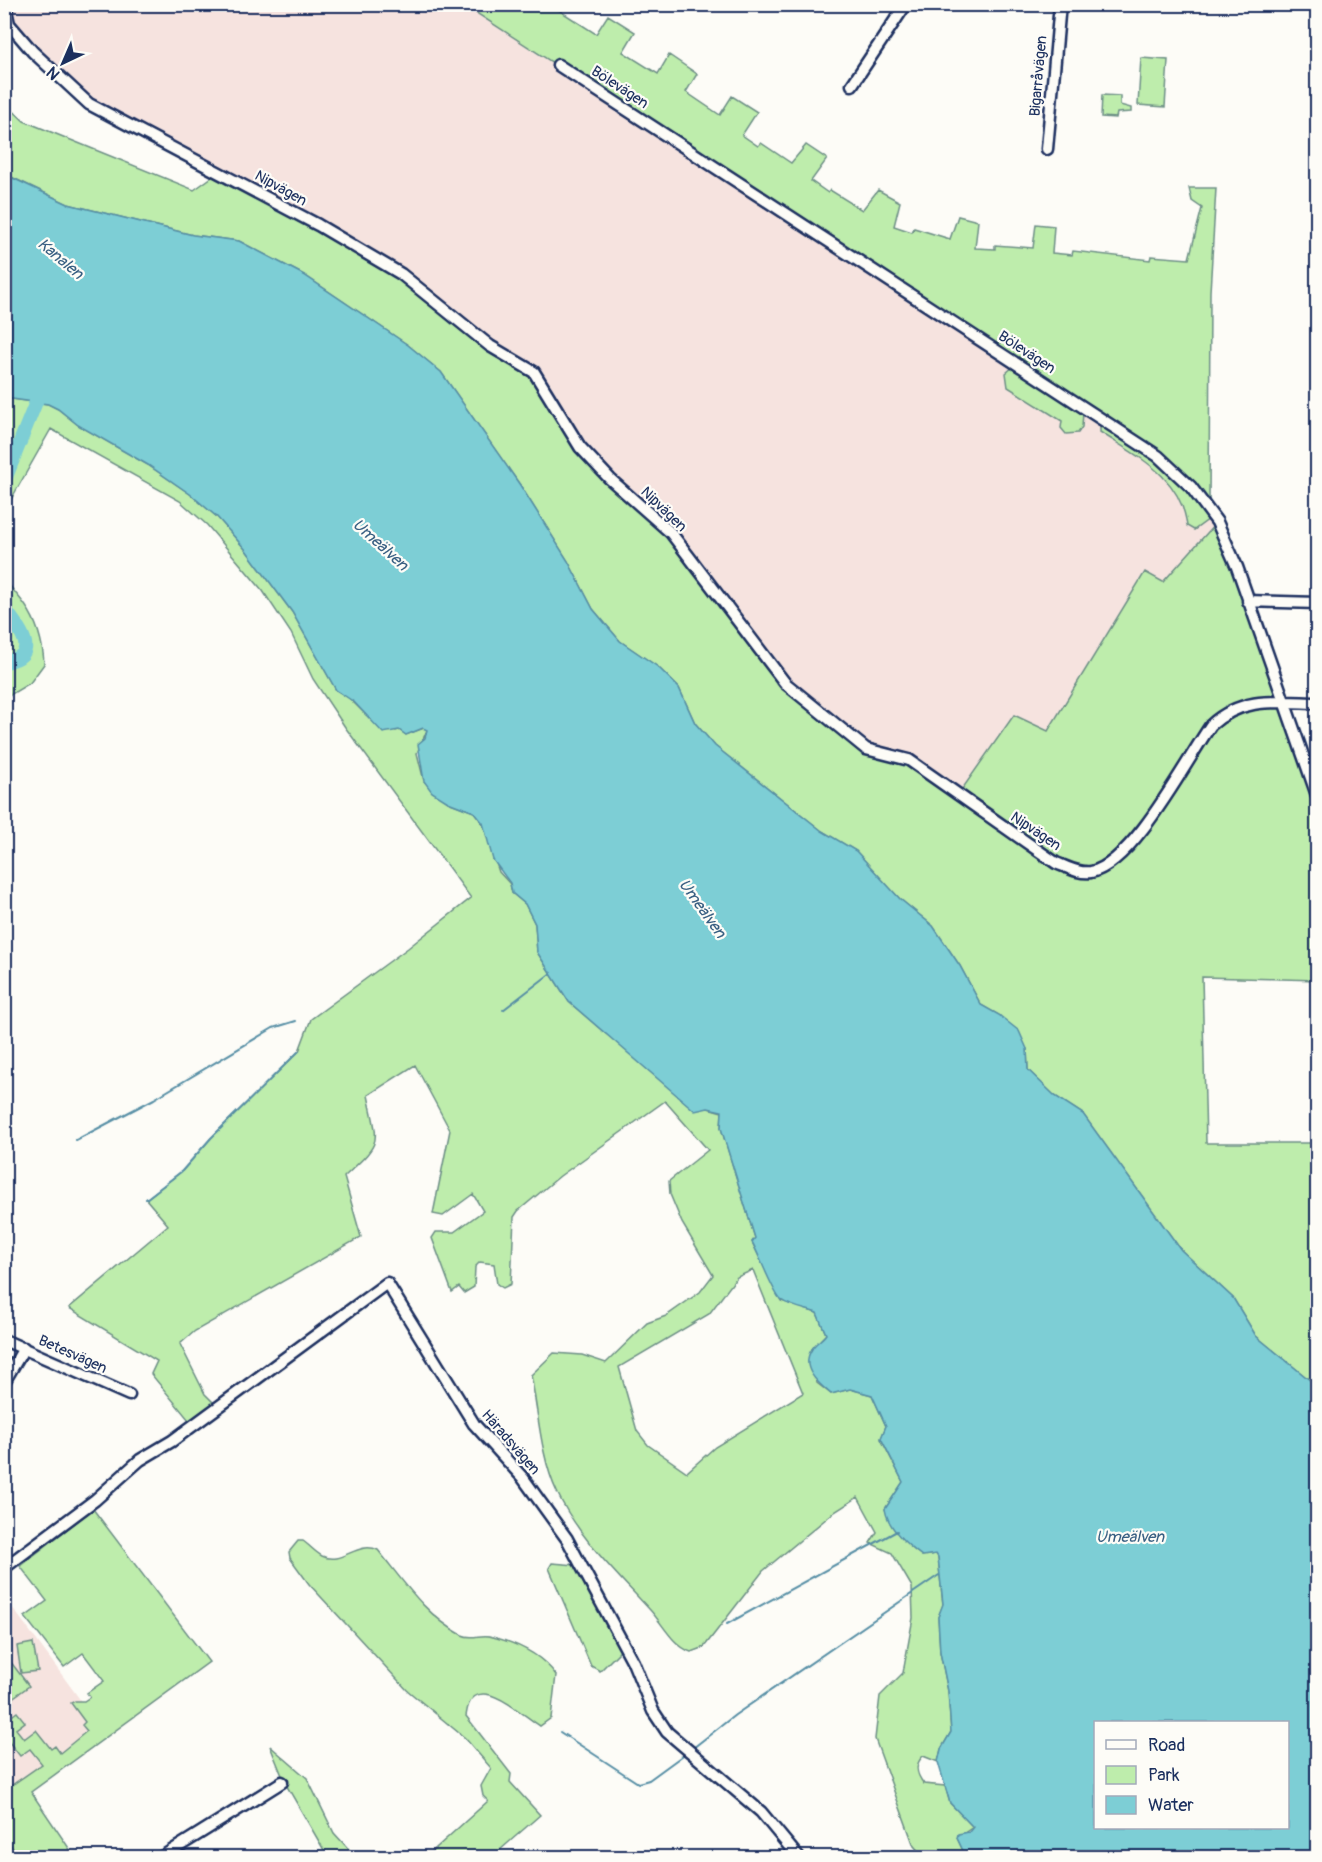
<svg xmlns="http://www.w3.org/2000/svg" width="1322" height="1862" font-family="Pangolin,sans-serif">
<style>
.built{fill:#f6e3df}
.green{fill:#beedac;stroke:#6c8e85;stroke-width:1.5;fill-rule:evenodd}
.water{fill:#7dced5;stroke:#568ea5;stroke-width:1.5;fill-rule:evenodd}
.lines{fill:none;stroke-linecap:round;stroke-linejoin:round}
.stream{stroke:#568ea5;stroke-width:2}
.river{stroke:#7dced5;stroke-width:14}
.minor-casing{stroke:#1b2f5e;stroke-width:15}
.minor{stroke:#fdfcf7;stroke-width:10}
.labels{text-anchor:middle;stroke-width:4.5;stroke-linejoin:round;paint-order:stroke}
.street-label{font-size:15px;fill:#1b2f5e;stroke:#fdfcf7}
.water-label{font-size:16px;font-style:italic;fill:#385f82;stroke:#fdfcf7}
</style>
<rect width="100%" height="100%" fill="#fdfcf7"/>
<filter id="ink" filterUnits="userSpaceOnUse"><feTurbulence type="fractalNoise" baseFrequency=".0167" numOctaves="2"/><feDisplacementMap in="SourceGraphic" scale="12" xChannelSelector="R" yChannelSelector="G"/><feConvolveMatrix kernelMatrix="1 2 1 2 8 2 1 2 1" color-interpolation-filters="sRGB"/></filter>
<g filter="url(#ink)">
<path class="built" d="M9,4L464,5L1158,456L1217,522L1163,583L1145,572L1048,731L1014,715L958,796L866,749L785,683L610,479L490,346L432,297L99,109L9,24Z
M4,1596L98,1724L62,1755L4,1794Z"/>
<path class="green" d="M464,5H551L596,34L608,15L635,32L623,52L658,74L669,55L697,74L686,92L720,115L732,96L757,112L742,135L758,146L761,143L791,163L806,145L827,159L811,181L828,193L830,190L862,210L878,190L900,202L894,226L912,232L914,228L950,239L958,216L978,221L975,248L995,249V245L1033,248L1036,224L1054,226L1052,253L1072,255L1073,251L1150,260L1151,256L1189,259L1202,208L1192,201L1189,188H1216L1210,292L1209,508L1158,456Z
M1141,58L1168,60L1165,107L1138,105Z
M1102,95L1120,96V105L1131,108V112L1117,113L1116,118L1101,117Z
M4,102L24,121L194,190L219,172L401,274L459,322L524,364L580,447L671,533L785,683L866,749L909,760L958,795L1014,715L1048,731L1145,572L1163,582L1217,522L1317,798L1318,980L1202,977L1206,1143H1317V1386L1256,1336L1233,1298L1181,1250L1083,1114L1055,1096L1028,1070L1027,1049L999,1015L981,1005L960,966L933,926L900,899L856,851L822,831L715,746L695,723L679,688L658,667L620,641L593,609L568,561L520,485L441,372L408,345L304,275L239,241L193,235L68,204L5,174Z
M1014,366L1083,412L1082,427L1078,433L1066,434L1061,428L1062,421L1008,387L1006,373Z
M5,398L48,404L58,409L78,425L148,465L190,494L217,517L246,550L292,612L336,690L347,696L366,715L396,731L399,730L406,735L424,728L427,730L417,753L424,781L448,802L474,812L483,824L499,872L510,884L512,893L525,904L535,924L537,952L569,1002L606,1034L708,1108L722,1112L721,1128L755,1238L752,1242L781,1301L817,1313L826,1334L812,1349L817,1383L831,1394L850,1389L872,1395L886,1426L881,1439L903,1482L885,1509C892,1529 905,1544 922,1556L936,1554L938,1557L943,1605L938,1617L940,1652L948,1691L951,1732L941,1749L938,1762L923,1756C914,1765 916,1774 924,1784L945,1786L950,1803L973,1827L957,1838L966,1857H924L914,1846L875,1739L880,1696L903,1673L913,1618L912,1587L892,1553L870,1543L877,1532L858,1497L833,1513L763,1571L704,1647L691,1652C673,1646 663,1624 650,1610C617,1574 578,1537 557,1492C541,1459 538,1411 531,1375L554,1353L582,1355L606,1363L647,1323L666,1316L700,1292L713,1275L682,1223L670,1194L669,1181L708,1150L665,1101L560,1176L518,1211L514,1217L511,1284L503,1288L497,1284L494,1264L480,1262L475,1267L474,1287L464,1293L459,1287L452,1292L432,1238L436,1232H454L483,1211L473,1194L443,1216L433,1214L450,1130L415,1065L368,1095C378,1145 384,1140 344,1177L361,1237L195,1331L180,1344L205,1394L215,1404L193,1425L151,1374L157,1361L69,1308L168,1225L146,1199L182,1171L211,1138L299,1051L311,1019L408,948L471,898L345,727L313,679L291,633L263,591L207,525L180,501L51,429L5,510ZM753,1270L803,1393L715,1447L687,1472L648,1445L637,1431L619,1367L709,1314L737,1277Z
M1103,427C1141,440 1186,487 1209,519L1194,530L1187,526C1181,476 1138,457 1100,432V428Z
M5,578C10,588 19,596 25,605C37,622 43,643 44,664L30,683L5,698Z
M93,1509L209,1662L31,1792L75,1857H18L5,1836V1790L42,1764L30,1749L20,1756L5,1737V1721L17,1712L25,1722L16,1729L24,1739L36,1730L51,1749L55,1746L60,1753L87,1731L82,1725L85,1722L71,1703L75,1701H84L90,1697L87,1693L104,1681L83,1653L64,1667L25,1617L47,1601L20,1566Z
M303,1541C309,1545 315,1552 322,1556C341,1566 358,1540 378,1550C404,1582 425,1615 462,1635C472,1640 480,1634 489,1636C514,1642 541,1654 556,1675L551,1718L540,1726C522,1715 472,1666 466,1716L511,1774L510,1782L540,1815L492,1857H426L488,1801L483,1796L481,1786L491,1768L465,1738L407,1690L309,1584L290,1558L289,1552L298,1541Z
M552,1563L576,1565L621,1650L600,1671L591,1666L549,1568Z
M33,1643L38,1671L21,1673L17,1646Z
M10,1661L29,1686L11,1699L5,1691V1666Z
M270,1746L307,1778L334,1833L356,1857H328L285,1783Z"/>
<path class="water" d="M4,174L68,204L193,235L239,241L304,275L408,345L441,372L520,485L568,561L593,609L620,641L658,667L679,688L695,723L715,746L822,831L856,851L900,899L933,926L960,966L981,1005L999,1015L1019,1031L1027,1049L1028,1070L1055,1096L1083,1114L1181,1250L1233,1298L1256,1336L1317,1386L1318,1467L1314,1491L1318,1504L1317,1857H966L957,1838L958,1834L969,1832L973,1827L950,1803L938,1762L941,1749L951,1732L948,1691L940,1652L938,1617L943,1604L938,1557L936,1554L922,1556C907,1545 888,1529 885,1509L903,1482L881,1438L886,1426L872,1395L850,1389L831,1394C819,1384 799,1368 812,1349C815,1343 822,1340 826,1334L817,1313C806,1309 791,1307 781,1300C774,1295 757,1250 752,1242L755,1238L721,1128L722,1111L708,1108L695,1111L569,1002L537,952L535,924L525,904L512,893L510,883L493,860L483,823L474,812L448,802L432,792L424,781L418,744L425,738L427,730L423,728L406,735L399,730L383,733L354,702L336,690L292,612L246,550L217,517L190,494L148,465L78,425L58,409L48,404L5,398ZM1096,1722H1288V1828H1096Z"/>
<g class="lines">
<path class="stream" d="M503,1010L551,973
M76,1140L154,1099L273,1028L296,1021
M146,1199L182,1171L211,1138L299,1051
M727,1624L897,1531
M560,1732L638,1783L649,1780L686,1753
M693,1748L735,1715L939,1575"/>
<path class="river" d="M4,482L42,387
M4,608C18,627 44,656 4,662"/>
<g class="minor-casing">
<path id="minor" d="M9,4L6,10L9,24L33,52L89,104L318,225L401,274L490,346L534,372L580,447L610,479L671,533L785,683L866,749L909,760L1056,863C1067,867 1079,874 1091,872C1133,864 1186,761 1211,725C1243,696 1277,702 1318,703
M558,65L1158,456L1191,487L1217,522L1237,567L1318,798
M852,85L906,4
M1047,149L1060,4
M1248,601L1318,603
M4,1340L129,1395
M4,1382L24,1348
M4,1568L95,1500L140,1460L172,1441L387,1283L474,1424L523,1478L567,1539L633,1662L653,1711L667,1732L761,1812L799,1858
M160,1858L282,1782"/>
</g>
<use href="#minor" class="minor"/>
</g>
</g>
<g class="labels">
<g class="street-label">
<text transform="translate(1038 76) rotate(-85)" y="5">Bigarråvägen</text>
<text transform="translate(620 87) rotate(33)" y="5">Bölevägen</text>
<text transform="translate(281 188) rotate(29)" y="5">Nipvägen</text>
<text transform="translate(1027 352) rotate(33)" y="5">Bölevägen</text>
<text transform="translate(664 509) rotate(44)" y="5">Nipvägen</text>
<text transform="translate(1036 831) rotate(34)" y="5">Nipvägen</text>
<text transform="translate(73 1354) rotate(24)" y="5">Betesvägen</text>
<text transform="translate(511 1442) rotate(49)" y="5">Häradsvägen</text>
</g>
<g class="water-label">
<text transform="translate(61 258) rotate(40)" y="6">Kanalen</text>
<text transform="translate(381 544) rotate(42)" y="6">Umeälven</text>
<text transform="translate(703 908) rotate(54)" y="6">Umeälven</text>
<text x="1130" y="1542">Umeälven</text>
</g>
</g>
<rect width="1322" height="1862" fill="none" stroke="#fdfcf7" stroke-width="24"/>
<rect x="12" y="12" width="1298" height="1838" fill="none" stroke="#1b2f5e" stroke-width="2" filter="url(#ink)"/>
<rect x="1094" y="1721" width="195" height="108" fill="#fdfcf7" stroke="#a3aaba" stroke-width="1.5"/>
<rect x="1106" y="1740" width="30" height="9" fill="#fdfcf7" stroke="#a3aaba" stroke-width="1.5"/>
<text x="1148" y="1751" font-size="18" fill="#1b2f5e">Road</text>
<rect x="1106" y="1766" width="30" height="18" fill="#beedac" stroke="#a3aaba" stroke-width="1.5"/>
<text x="1148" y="1781" font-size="18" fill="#1b2f5e">Park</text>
<rect x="1106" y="1796" width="30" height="18" fill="#7dced5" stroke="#a3aaba" stroke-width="1.5"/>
<text x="1148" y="1811" font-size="18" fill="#1b2f5e">Water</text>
<g transform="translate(63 63) rotate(224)" stroke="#fdfcf7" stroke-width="4.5" paint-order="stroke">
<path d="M0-4.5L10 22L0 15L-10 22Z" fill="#1b2f5e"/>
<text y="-9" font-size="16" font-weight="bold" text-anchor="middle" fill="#1b2f5e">N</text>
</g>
</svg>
